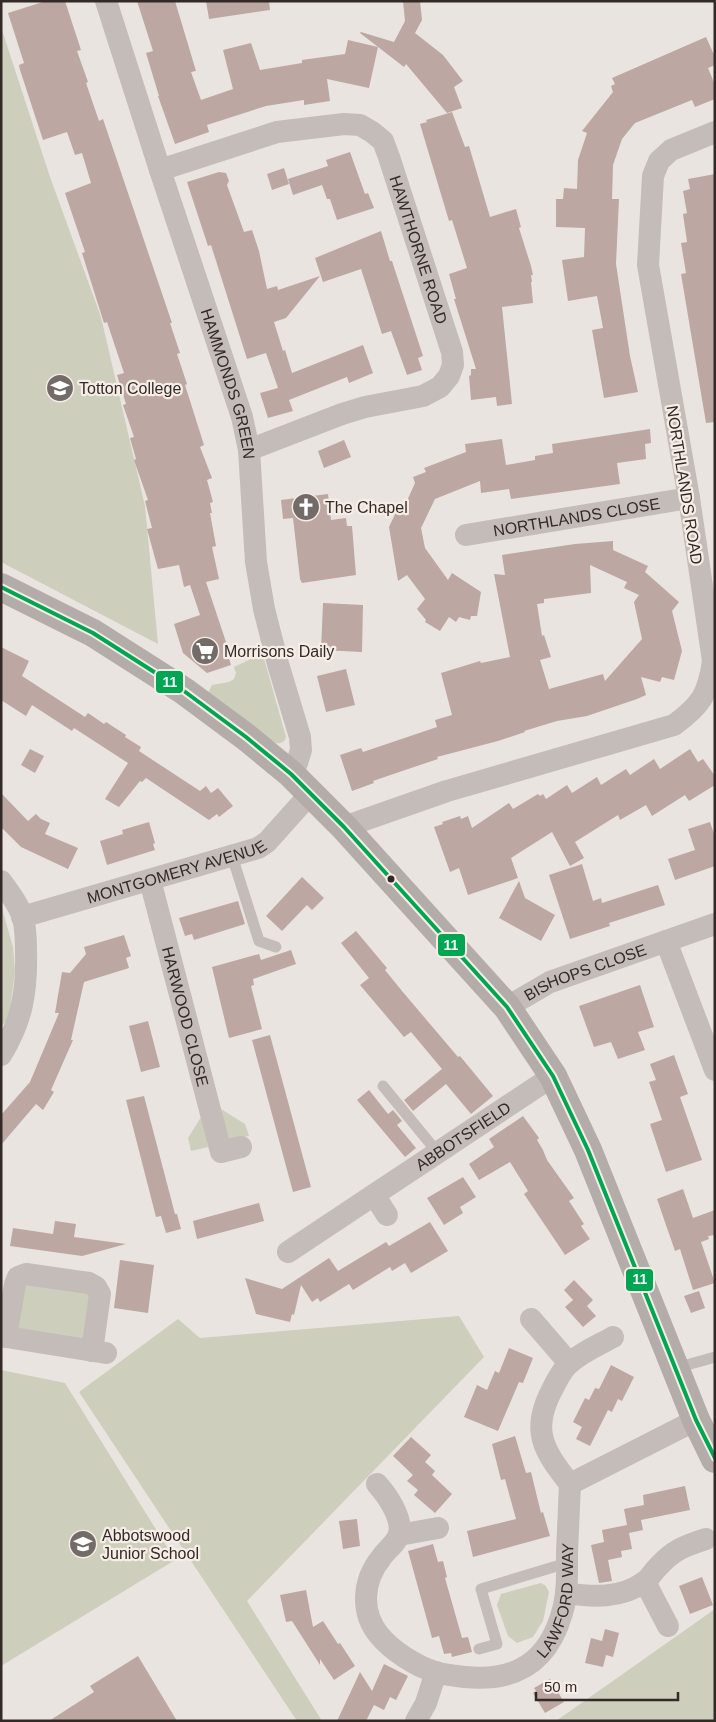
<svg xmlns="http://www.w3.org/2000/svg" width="716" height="1722" font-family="Arial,sans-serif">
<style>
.green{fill:#cdcebb}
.building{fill:#bca7a3;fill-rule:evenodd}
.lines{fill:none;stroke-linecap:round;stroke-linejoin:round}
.lane{stroke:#c3bcb8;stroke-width:11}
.street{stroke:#c3bcb8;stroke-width:22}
.secondary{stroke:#b4aca9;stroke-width:28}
.bus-1-casing{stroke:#f7ede7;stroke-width:8}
.bus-1{stroke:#00a651;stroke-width:4}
.bus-dot{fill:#332a28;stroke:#f7ede7;stroke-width:2}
.labels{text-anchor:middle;stroke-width:4.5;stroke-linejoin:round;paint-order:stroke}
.street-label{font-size:16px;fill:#332a28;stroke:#f7ede7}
.poi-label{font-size:16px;fill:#332a28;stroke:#f7ede7;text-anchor:start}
.line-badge{stroke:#f7ede7;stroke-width:2}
.badge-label{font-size:14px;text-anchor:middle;font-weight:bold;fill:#fff}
</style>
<rect width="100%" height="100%" fill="#eae4e0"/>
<path class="green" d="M1,27L50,177L101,317L145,506L158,644L1,562Z
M263,655L286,737L285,740C279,746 275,743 269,739L208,693L212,685L229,682L234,679L236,673L234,667L257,656Z
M1,905L13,947L15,971L9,1018L1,1027Z
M221,1109L245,1124L249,1136L228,1140Z
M203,1114L208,1147L191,1151L188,1138Z
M23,1282L90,1288L86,1342L18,1331Z
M459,1316L484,1357L247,1601L322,1721H297L79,1392L178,1319L200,1338Z
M1,1370L65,1383L175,1560L1,1666Z
M541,1583L546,1586L549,1592L543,1621L533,1637L517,1643L508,1636L497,1605L501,1594Z
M715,1609V1721H556Z"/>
<path class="building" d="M46,1H65L81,50L77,51L88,82L86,83L99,121L103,119L172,323H170L180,353L177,354L187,384L185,385L204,445L200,447L212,478L207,480L213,502L210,503L212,513H210L216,546L212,547L219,579L206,582L226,642L224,643L231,665L207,673L183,653L174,624L200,615L190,585L184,587L179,565L158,569L147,529L152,528L145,501L148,500L134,460L136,459L130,438L134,437L123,405L126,404L117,375L124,373L107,322L104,323L97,301L82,253L85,252L65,193L91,183L82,153L75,155L67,132L43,140L20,70L19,65L24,63L8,13Z
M137,1H175L196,71L191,72L201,100L233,89L223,50L251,43L260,70L302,63V60L345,54L348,40L378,47L369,88L327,79L330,101L304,105V100L266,106L207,125L209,132L175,144L158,96H159L146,53L153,51Z
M206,1H269L270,10L209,19Z
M403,1H420L422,20L415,33L443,55L463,81L454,87L462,108L447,113L406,64L404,67L360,33L361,32L394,42L405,21Z
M706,37L715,57V65L708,68L715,85V99L695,107L692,100L635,123L622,139L613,165L612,199H619L616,264L630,356L638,392L604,398L592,330L603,328L597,296L568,301L562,260L584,257L585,228L556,227V199H563L564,188L577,189L578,160L587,133L582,131L613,92L611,86L615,84L612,78Z
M452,112L465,147L469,146L490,217L516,209L521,227L519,228L531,266L533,275H531L532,282H531L533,303L502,307L512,404L497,406L496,397L471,400L469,376L471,375V369H476L454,299H456L449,274L467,268L452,220L449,221L420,124L427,122L426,120Z
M350,152L365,194L368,193L374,208L337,220L330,199H327L322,185L293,195L288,179L328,166L326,160Z
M284,168L289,184L272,190L267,174Z
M219,172L226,173L229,181L227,185L244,232L252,230L259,251L267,289L277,286L278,290L320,276L286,318L274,322L283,351L285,350L292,373L363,345L373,373L349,383L347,377L289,400L293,411L268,418L260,393L278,388L266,353L247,359L211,245L208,246L187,182Z
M715,174V422L706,423L681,274L686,273L681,243L687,242L683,214L687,213L683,191L690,189L688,179Z
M381,231L390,261H392L423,356L418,358L422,370L407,375L391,331L382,334L361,269L323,282L315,258Z
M650,429L651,443L645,444L646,459L617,463L620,484L511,499L509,489L481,493L480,481L435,499L421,528L425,548L448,580L452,573L481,592L477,616H471L470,620L459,617L456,622L449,617L440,631L425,622L426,620L417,609L425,599L407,575L398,581L389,527L397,510L402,512L415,483L413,477L426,472L424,468L466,452L465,444L502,439L506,465L535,460V456L553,453L552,444Z
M344,440L351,457L324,468L318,451Z
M328,494L331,520L346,518L347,526H352L356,575L302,583L300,579L293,518L283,519L281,500Z
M613,541V550L648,566L645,572L679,602L672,611L682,651L674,680L662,677L660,682L641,677L646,695L637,699L587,716L557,721L524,731L525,732L498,741L437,757L438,759L414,767L373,781L374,783L352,791L340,755L361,748L363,752L437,727L435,720L452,715L441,673L480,661L481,663L510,657L494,574L505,575L502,555L575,544ZM590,565L627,582L624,588L639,595L634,602L642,639L605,681L603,674L549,689L540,660L551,657L544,635L542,636L537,604L544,603V599L591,593Z
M323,603L363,605L362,652L321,650Z
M1,647L29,661L22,676L85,717L88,713L104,724L106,722L126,735L125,737L141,747L139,751L200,791L206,786L211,793L218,788L233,806L219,817L217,814L209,820L146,778L142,782L140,781L119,807L105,799L128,763L74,728L72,731L32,705L26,716L1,700Z
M346,669L355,705L326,712L317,676Z
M30,749L44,756L35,773L21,765Z
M690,749L698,762L703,759L715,776V785L689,801L685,795L652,816L646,805L620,820L618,815L575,842L584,858L570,866L552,832L511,858L518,878L468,895L459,868L450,872L434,827L443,824L442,822L460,816L461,819L468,816L472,828L509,803L513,809L538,794L540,796L543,794L546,799L567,785L572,793L597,777L601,785L626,769L630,775L654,759L660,769Z
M1,793L28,821L36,814L41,819L50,823L45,834L78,848L68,869L21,847L1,827Z
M149,822L155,843L153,844L155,850L107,865L100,841L123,834L122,830Z
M710,822L715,837V866L675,880L668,859L695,850L688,829Z
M582,864L593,901L601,898L602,903L658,885L665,905L609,923L610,926L570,939L549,875Z
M302,877L324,898L312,910L307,905L282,931L266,916Z
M519,881L525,898L555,915L541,941L499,918Z
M238,901L245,924L194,940L192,934L185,936L179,918Z
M356,931L387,968L385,970L402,991L458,1057L460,1056L493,1096L471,1114L446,1084L413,1111L404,1100L442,1069L411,1032L404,1037L360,985L369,978L341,943Z
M124,935L131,956L126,958L129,968L84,982L71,1040H73L51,1090L54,1092L43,1110L36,1104L1,1145V1115L30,1082L59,1013H55L62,972L70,973L86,954L84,947Z
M291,950L296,964L253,979L254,985L251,986L262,1029L229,1038L212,967L259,954L261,960Z
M640,985L654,1027L638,1032L645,1050L618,1059L611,1042L594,1047L579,1006Z
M148,1021L160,1067L141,1072L129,1026Z
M270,1035L311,1187L293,1192L252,1040Z
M674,1055L688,1094L680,1097L702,1160L666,1172L650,1124L662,1120L649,1082L656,1080L650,1064Z
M369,1090L388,1114L393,1110L402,1121L397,1125L416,1148L405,1157L357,1100Z
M144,1096L175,1214H177L181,1229L166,1233L161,1216L156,1217L126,1100Z
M523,1116L539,1138L537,1140L543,1150L547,1160L574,1198L569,1201L584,1224L581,1226L590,1239L565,1255L524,1194L528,1191L510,1162L479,1180L469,1164L494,1147L489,1139Z
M463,1177L476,1197L460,1207L463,1213L444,1225L427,1198Z
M683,1189L693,1218L715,1210V1235L708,1236L709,1239L701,1242L715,1283L693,1290L680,1249L675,1251L657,1199Z
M259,1203L264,1221L197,1239L193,1221Z
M55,1221L76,1224L74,1237L126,1244L82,1256L10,1246L13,1228L53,1234Z
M430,1222L448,1251L411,1273L405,1263L392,1271L390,1267L353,1290L349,1284L320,1302L318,1298L312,1302L301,1285L294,1315L292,1314L290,1322L256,1314L245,1278L282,1289L329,1258L338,1271L386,1242L389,1246Z
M120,1260L154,1265L148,1313L114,1308Z
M574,1280L593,1300L587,1306L596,1316L583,1327L565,1307L573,1300L564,1290Z
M699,1291L705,1308L691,1313L684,1296Z
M509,1348L533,1358L523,1383L519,1382L498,1431L464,1417L477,1385L487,1390L495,1371L499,1373Z
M611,1365L634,1377L622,1401L618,1399L612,1412L608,1410L590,1446L576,1439L582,1427L573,1422L585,1398L589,1400L595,1388L599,1389Z
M515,1436L526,1473L531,1472L541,1513L543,1512L550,1536L473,1557L467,1531L516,1519L505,1479L501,1480L492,1444Z
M411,1437L431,1455L425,1462L435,1471L432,1475L452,1494L435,1513L414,1495L418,1490L407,1481L413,1475L393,1456Z
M685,1486L690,1510L641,1520L643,1530L629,1533L632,1549L621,1551L622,1557L608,1560L612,1581L599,1583L591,1545L604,1542L602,1530L627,1525L624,1509L644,1505L643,1495Z
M357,1519L360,1546L343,1549L339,1521Z
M433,1544L438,1562L443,1561L447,1577L445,1578L462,1638L468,1637L472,1652L452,1657L451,1653L444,1654L439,1636L432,1638L408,1551Z
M702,1577L713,1605L690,1614L679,1586Z
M306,1590L313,1627L323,1621L338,1644L340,1643L355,1666L334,1680L320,1659V1665L292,1621L286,1622L280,1595Z
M605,1629L619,1633L613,1657L606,1655L603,1667L585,1663L591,1638L602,1641Z
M138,1656L177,1721H49L94,1692L90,1686Z
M384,1664L408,1676L396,1700L390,1697L384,1710L374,1705L366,1721H337L360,1672L372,1691Z
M550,1679L564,1702L545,1713L533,1693L536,1691L534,1688Z"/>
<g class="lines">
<path class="lane" d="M232,856L259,941L276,947
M383,1086L438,1153
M676,1368L715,1357
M479,1649L497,1644L481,1589L567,1563"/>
<g class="street">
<path id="s1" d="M106,1L160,170L242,417L249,450L256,562L264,609L278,664L300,737L301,750L297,763L291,774"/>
<path id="s2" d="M160,170L277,132L344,124L360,125L372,132L383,141L389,157L452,352L453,365L449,376L440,387L423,396L365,407L342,414L249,450"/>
<path id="s3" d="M466,535L689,498"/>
<path d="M344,827L447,791L674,725C701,705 708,695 713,661L689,498L648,265L653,176L659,161L671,150L715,132"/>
<path id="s4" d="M150,880L221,1152L241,1147"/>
<path d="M1,881C9,892 19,905 23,918C26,929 26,941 26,952C27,992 22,1021 1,1055"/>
<path id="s5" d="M22,917L258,848L267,842L310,794"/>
<path d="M666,941L715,1070"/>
<path id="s6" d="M507,1007L550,982L715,924"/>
<path d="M374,1195L387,1215"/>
<path id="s7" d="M288,1252L553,1076"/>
<path d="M531,1319L569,1363"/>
<path d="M1,1336L106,1353"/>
<path d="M6,1337L15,1284L18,1277L26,1274L89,1283L96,1287L100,1294L92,1351"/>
<path id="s8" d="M377,1484C387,1495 403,1518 399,1534C397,1543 386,1550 381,1558C363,1580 360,1612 379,1635C392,1651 416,1666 435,1672C445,1675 456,1676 465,1677C516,1682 548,1662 562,1613C568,1594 567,1572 567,1553C568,1530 569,1507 570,1484L696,1420"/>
<path d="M570,1484C543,1450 530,1430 553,1388C557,1380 563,1368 570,1363C582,1352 599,1345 613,1337"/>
<path d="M399,1535L438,1528"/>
<path d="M645,1582L668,1626"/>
<path d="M566,1593C592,1597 621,1599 644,1582C649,1579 653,1572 657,1568C673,1550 684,1546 706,1539"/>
<path d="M416,1721L426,1703L436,1672"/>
</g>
<path class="secondary" d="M1,587L93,633L184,691L246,737L291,774L344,827L507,1007L553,1076L588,1150L696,1420L715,1459"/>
<g class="bus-1-casing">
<path id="bus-1" d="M1,587L93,633L184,691L246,737L291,774L344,827L507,1007L553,1076L588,1150L696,1420L715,1458"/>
</g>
<use href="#bus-1" class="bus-1"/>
</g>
<defs>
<g id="university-disc" transform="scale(1.4375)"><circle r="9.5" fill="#736b68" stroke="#f7ede7"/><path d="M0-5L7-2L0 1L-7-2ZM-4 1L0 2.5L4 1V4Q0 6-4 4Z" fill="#fff"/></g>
<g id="church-disc" transform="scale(1.4375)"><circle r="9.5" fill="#736b68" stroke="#f7ede7"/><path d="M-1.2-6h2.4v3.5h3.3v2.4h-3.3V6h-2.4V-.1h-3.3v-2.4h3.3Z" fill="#fff"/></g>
<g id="supermarket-disc" transform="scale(1.4375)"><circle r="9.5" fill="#736b68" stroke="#f7ede7"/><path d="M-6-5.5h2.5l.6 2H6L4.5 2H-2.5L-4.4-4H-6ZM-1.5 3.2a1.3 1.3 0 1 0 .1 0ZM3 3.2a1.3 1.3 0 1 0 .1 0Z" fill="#fff"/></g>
<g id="school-disc" transform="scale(1.4375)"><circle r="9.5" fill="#736b68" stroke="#f7ede7"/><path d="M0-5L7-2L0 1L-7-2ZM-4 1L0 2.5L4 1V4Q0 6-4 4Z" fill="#fff"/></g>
</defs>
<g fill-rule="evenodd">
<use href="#university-disc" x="60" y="388"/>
<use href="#church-disc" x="306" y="507"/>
<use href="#supermarket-disc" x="205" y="651"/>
<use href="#school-disc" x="83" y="1544"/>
</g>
<circle class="bus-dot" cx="391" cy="879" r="4.5"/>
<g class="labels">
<g class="street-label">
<text dy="6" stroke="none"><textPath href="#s2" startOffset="349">HAWTHORNE ROAD</textPath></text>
<text dy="6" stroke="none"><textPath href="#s1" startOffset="402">HAMMONDS GREEN</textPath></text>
<text transform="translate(685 485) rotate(81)" y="6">NORTHLANDS ROAD</text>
<text dy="6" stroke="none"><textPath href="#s3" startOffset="112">NORTHLANDS CLOSE</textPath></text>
<text dy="6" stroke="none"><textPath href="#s5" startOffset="161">MONTGOMERY AVENUE</textPath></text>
<text dy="6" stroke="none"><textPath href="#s6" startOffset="86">BISHOPS CLOSE</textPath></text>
<text dy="6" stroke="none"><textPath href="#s4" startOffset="141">HARWOOD CLOSE</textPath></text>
<text dy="6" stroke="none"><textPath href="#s7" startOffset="210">ABBOTSFIELD</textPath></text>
<text dy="6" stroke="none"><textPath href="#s8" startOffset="408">LAWFORD WAY</textPath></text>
</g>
<g class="poi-label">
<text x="79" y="394">Totton College</text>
<text x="325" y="513">The Chapel</text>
<text x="224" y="657">Morrisons Daily</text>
<text x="102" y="1541">Abbotswood<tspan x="102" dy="18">Junior School</tspan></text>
</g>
</g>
<g class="line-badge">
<rect x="155" y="670" width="29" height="24" rx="5" fill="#00a651"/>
<rect x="437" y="933" width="29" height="24" rx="5" fill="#00a651"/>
<rect x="625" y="1268" width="29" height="24" rx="5" fill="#00a651"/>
</g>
<g class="badge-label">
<text x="170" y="687">11</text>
<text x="451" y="950">11</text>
<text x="640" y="1284">11</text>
</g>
<rect width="716" height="1722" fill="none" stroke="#332a28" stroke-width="5"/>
<path d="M536 1692v8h142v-8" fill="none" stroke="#332a28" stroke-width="2.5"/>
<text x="544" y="1692" font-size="15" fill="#332a28" stroke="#f7ede7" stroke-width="4" paint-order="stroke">50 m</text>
</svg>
